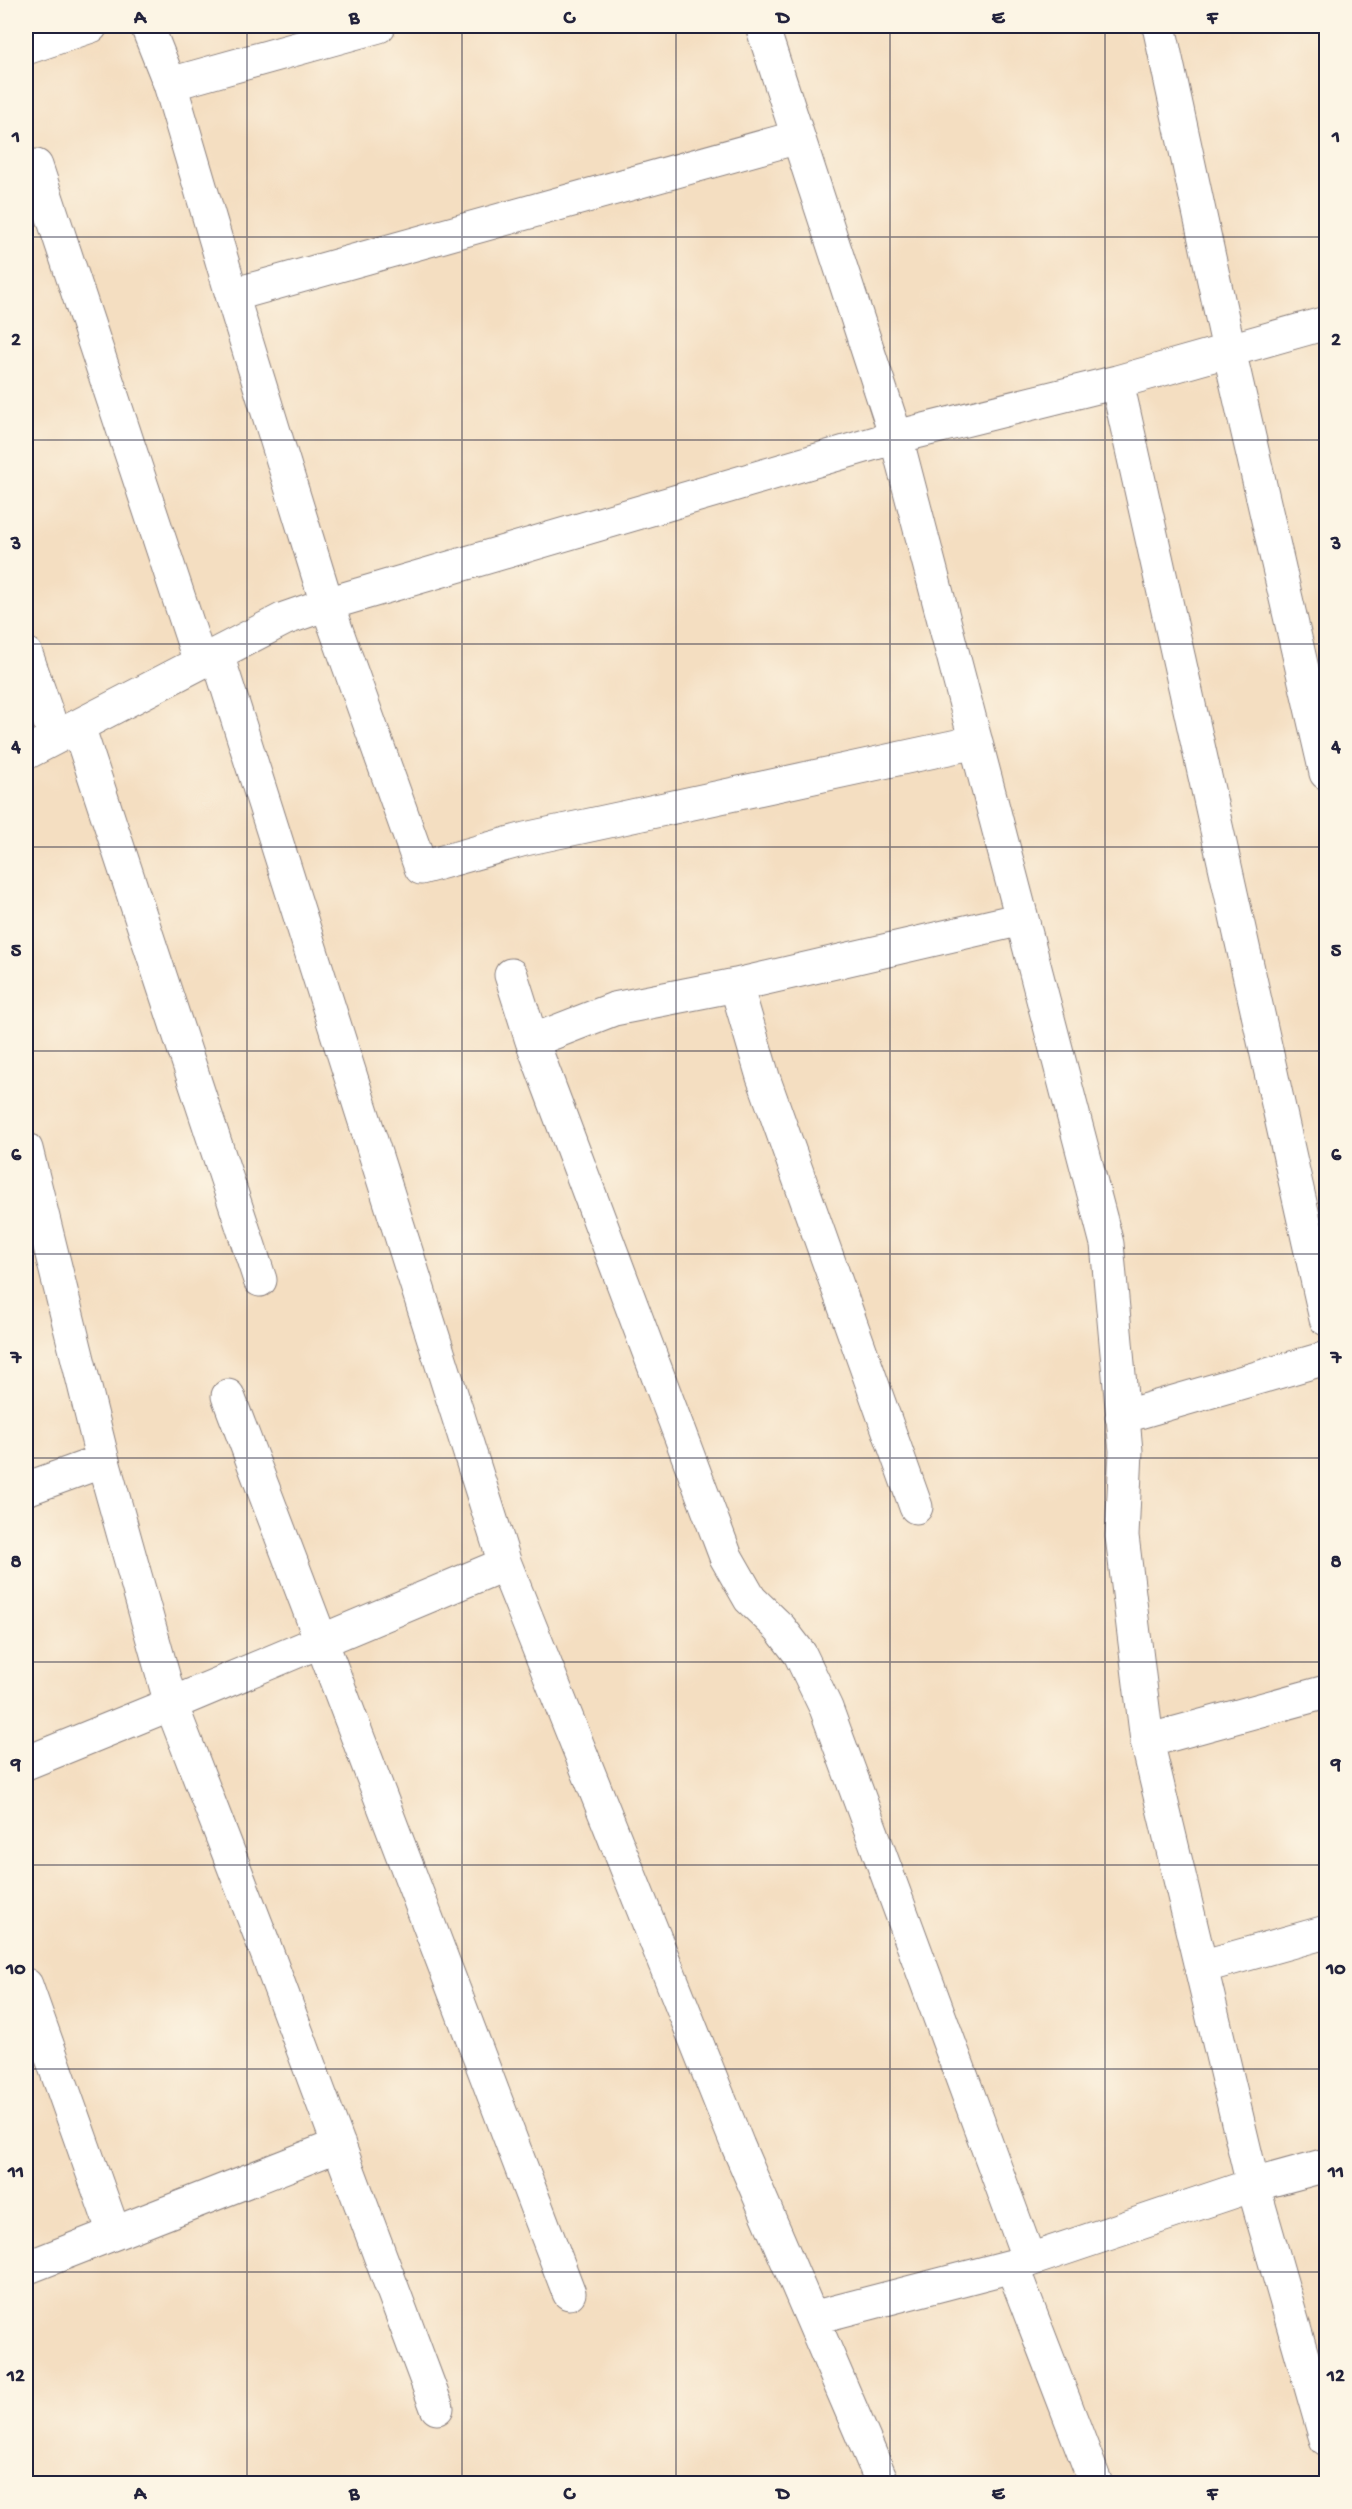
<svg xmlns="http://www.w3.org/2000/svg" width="1352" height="2509" font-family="'Gochi Hand',sans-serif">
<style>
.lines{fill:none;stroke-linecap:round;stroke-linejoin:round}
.minor-casing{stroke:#8b807e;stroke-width:35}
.minor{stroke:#fff;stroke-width:33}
.grid{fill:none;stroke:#22223b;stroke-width:1.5;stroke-opacity:0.55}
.neatline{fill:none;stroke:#22223b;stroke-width:2}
.grid-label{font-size:20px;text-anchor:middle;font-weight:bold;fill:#22223b}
</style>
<rect width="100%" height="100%" fill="#fcf5e5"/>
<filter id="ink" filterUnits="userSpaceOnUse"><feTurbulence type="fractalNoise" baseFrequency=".0167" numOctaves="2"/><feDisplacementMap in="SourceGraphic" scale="12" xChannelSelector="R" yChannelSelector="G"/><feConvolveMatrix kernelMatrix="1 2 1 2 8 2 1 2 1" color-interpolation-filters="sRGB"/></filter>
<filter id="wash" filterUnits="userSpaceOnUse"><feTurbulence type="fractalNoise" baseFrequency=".008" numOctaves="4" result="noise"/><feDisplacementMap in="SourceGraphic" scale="24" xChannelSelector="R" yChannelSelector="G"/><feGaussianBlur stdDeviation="1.35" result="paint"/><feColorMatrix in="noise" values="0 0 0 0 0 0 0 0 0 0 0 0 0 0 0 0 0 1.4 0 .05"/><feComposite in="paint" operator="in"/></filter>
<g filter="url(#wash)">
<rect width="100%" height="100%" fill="#f4dec1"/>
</g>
<g filter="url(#ink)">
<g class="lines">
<g class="minor-casing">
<path id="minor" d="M147,26L170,84L232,295L327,604L421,868L525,839L976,742
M762,26L896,437L1107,1244L1126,1451L1122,1536L1147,1741L1253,2185L1326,2439
M1159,26L1229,350L1326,773
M26,48L91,26
M170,84L379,26
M36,166L200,662
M232,295L798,137
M1117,382L1326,1319
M26,654L55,737
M217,654L505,1564L738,2146L883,2484
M78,726L260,1280
M26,753L284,619L327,604L896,437L1117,382L1326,323
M511,975L532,1041L726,1557L750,1599L780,1628L800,1654L826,1708L1029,2260
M532,1041L614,1009L736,985
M26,1149L103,1461L171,1704L26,1763
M228,1396L569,2293
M1122,1417L1326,1358
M26,1489L103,1461
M916,1507L763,1077L736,985L1022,919
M1147,1741L1326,1692
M1201,1967L1326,1932
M26,1985L114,2233
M1012,2266L1096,2484
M26,2268L339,2145
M812,2318L1012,2266L1253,2185L1326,2165
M437,2408L261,1937L171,1704L505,1564"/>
</g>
<use href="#minor" class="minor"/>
</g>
</g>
<path class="grid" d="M247,26V2484M462,26V2484M676,26V2484M890,26V2484M1105,26V2484M26,237H1326M26,440H1326M26,644H1326M26,847H1326M26,1051H1326M26,1254H1326M26,1458H1326M26,1662H1326M26,1865H1326M26,2069H1326M26,2272H1326"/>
<rect width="1352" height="2509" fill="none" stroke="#fcf5e5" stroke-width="66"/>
<rect x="33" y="33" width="1286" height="2443" class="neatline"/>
<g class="grid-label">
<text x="140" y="23">A</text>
<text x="354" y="23">B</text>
<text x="569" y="23">C</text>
<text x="783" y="23">D</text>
<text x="998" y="23">E</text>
<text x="1212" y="23">F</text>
<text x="16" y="142">1</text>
<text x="1336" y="142">1</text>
<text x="16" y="345">2</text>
<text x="1336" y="345">2</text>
<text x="16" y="549">3</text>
<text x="1336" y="549">3</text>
<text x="16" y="752">4</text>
<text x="1336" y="752">4</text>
<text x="16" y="956">5</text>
<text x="1336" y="956">5</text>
<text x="16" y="1160">6</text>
<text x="1336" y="1160">6</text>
<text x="16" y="1363">7</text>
<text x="1336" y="1363">7</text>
<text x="16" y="1567">8</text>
<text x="1336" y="1567">8</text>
<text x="16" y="1770">9</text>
<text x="1336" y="1770">9</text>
<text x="16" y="1974">10</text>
<text x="1336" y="1974">10</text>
<text x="16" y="2177">11</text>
<text x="1336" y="2177">11</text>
<text x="16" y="2381">12</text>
<text x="1336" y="2381">12</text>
<text x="140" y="2499">A</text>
<text x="354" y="2499">B</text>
<text x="569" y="2499">C</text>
<text x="783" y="2499">D</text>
<text x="998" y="2499">E</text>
<text x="1212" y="2499">F</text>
</g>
</svg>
